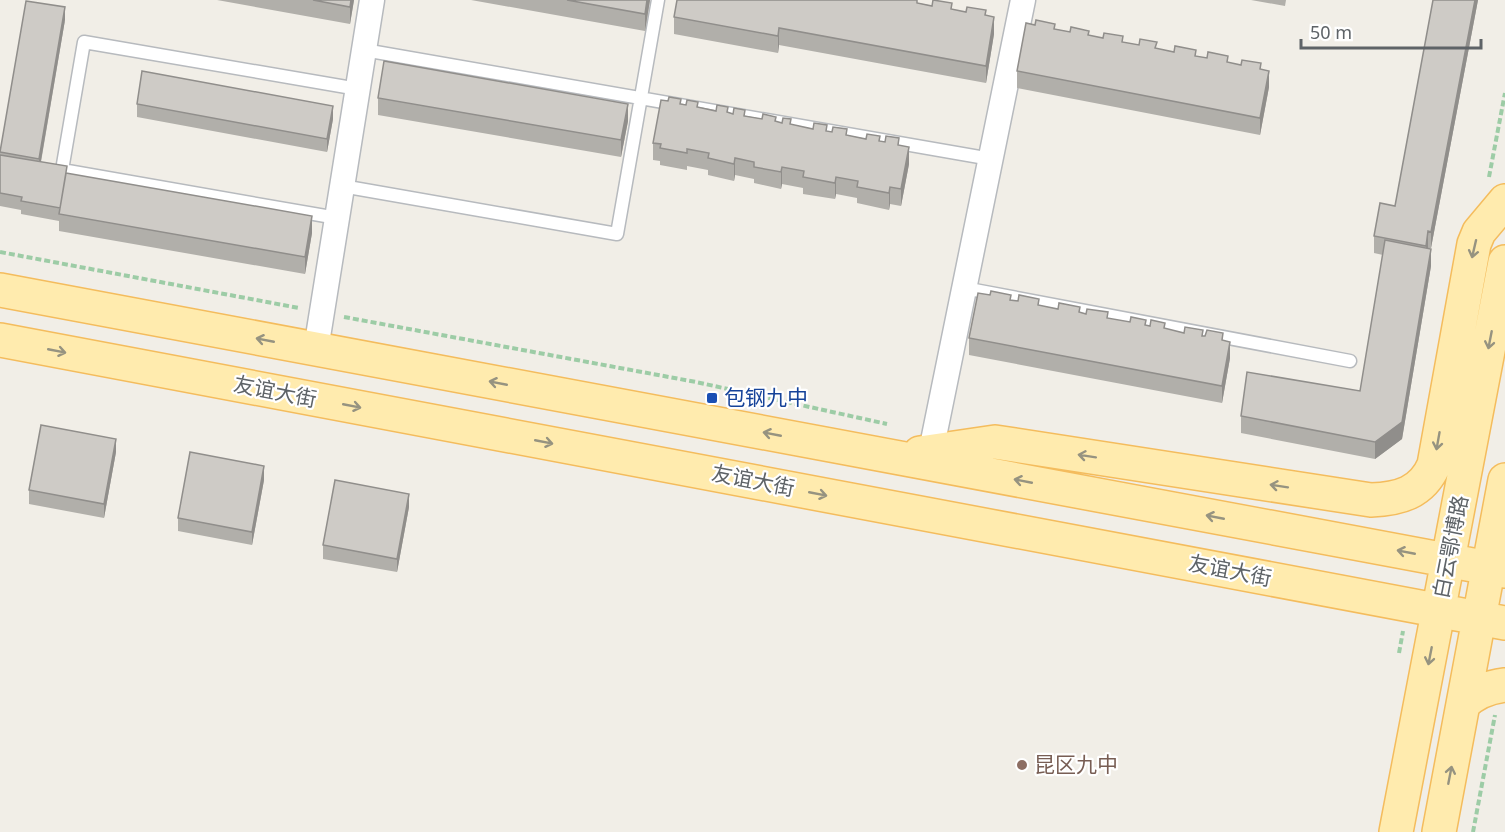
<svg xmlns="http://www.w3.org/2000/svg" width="1505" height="832" font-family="'Noto Sans','Noto Sans SC',sans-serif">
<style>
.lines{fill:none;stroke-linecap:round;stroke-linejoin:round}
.service-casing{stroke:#b7babe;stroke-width:15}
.minor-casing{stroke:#b7babe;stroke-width:27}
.primary-casing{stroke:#f4bc5d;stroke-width:36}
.path{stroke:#9dcca6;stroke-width:4;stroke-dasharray:6 3;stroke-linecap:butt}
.service{stroke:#fff;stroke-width:12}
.minor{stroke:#fff;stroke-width:24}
.primary{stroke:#ffebae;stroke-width:33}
.wall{fill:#b1afaa}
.shaded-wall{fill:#908e8b}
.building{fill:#cecbc6;stroke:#908e8b;stroke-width:1.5}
.oneway{stroke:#969380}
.transit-dot{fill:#1a4fb4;stroke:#fff;stroke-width:2}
.education-dot{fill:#8d6e63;stroke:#fff;stroke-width:2}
.labels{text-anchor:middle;stroke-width:4.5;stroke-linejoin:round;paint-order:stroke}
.street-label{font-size:21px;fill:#5e6367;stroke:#fff}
.transit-label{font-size:21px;fill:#164399;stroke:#fff;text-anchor:start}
.education-label{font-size:21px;fill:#785e54;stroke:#fff;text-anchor:start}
</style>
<rect width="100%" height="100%" fill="#f1eee7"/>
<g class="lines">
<g class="service-casing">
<path id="service" d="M364,50L991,159
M342,186L617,234L658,0
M337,218L62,170L84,42L358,89
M964,288L1350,361"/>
</g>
<g class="minor-casing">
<path id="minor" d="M316,349L372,0
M931,451L1023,0"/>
</g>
<g class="primary-casing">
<path id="primary" d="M0,290L1505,571
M0,340L1505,623
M920,453L995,442L1371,500C1399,499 1422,493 1434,465L1474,244L1479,232L1505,201
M1463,704C1475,692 1488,687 1505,685
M1396,832L1505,262
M1439,832L1505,480"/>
</g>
<path class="path" d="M1489,177L1505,93
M0,252L299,308
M344,317L696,382L887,424
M1399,653L1403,631
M1473,832L1495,715"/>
<use href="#service" class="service"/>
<use href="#minor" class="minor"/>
<use href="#primary" class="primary"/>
</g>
<path class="wall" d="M217,0H354L350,24Z
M471,0H650L645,31Z
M1251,0H1286L1285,6Z
M1433,0H1478L1431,248H1428L1431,266L1402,439L1375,459L1241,433V416L1360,391L1383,255L1374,253V236L1395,206Z
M918,3L986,16L994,34L986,83L779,45L778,53L674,34V17Z
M65,20L41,162L67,173L312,233L305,274L59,231V221L21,214V210L0,206V152Z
M1035,25L1261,69L1269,87L1260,135L1017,88V71Z
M378,98L628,121L621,157L378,115Z
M668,101L899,145L909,164L901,206L890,204L889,210L857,203V198L836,194L835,199L803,194V188L782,184L781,189L754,183V179L735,175L734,181L708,175V170L687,166V170L660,165V161L653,160V143Z
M137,104L333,119L327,152L137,117Z
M1011,300L1223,340L1230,358L1222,403L969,355V338Z
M116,452L104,518L29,504V490Z
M264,480L252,545L178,531V518Z
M409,507L397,572L323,559V545Z"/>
<path class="shaded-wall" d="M351,0H354L350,24V7Z
M647,0H650L645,31V14Z
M1475,0H1478L1431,248V232Z
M65,7V20L39,172V159Z
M994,17V34L986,83V66Z
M779,28V45L778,53V36Z
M1269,71V87L1260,135V118Z
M628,104V121L621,157V140Z
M333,106V119L327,152V139Z
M909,147V164L901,206V189Z
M735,158V175L734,181V164Z
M782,167V184L781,189V172Z
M836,177V194L835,199V183Z
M890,187V204L889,210V193Z
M312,216V233L305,274V257Z
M1428,231V248L1426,263V246Z
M1431,249V266L1402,439L1375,459V442Z
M1230,342V358L1222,403V386Z
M116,439V452L104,518V504Z
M264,466V480L252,545V532Z
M409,494V507L397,572V559Z"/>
<path class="building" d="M313,0H351L350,7Z
M567,0H647L645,14Z
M677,0H917V3L932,6L933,0L952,3L951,9L966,12L967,7L986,10L985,15L994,17L986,66L779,28L778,36L674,17Z
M1433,0H1475L1431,232L1428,231L1426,246L1374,236L1380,203L1395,206Z
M26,1L65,7L39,159L0,152Z
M1036,20L1055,24L1054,29L1070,32L1071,27L1089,31L1088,35L1103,38L1104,33L1123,36L1122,42L1139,45L1140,39L1157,42L1155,48L1174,52L1175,46L1196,50L1195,56L1207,58L1208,52L1228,56L1227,62L1241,65L1242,60L1261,63L1260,69L1269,71L1260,118L1017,71L1026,23L1035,25Z
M384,61L628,104L621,140L378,98Z
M142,71L333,106L327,139L137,104Z
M669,97L681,99L680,104L686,105L687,100L698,102L697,107L716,111L717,105L728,107L727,112L733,114L734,108L745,110L744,116L762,119L763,114L776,117L775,121L782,123L783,118L791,119L790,124L813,129L814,123L827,125L826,131L832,132L833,127L847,129L846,135L866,139L867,134L880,136L879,141L885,142L886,136L899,138L898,145L909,147L901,189L890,187L889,193L857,187L858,181L836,177L835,183L803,177L804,171L782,167L781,172L754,167V162L735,158L734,164L708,158L709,153L687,149V153L660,148L661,144L653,143L661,100L668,101Z
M0,155L67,166L60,208L21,201L22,197L0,193Z
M66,173L312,216L305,257L59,214Z
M1385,240L1431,249L1402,422L1375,442L1241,416L1247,372L1360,391Z
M991,291L1011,295L1010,300L1018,301L1019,295L1039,299L1038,305L1058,309L1059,303L1080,307L1079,312L1086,314L1087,309L1108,312L1107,318L1130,322L1131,317L1146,320L1145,325L1150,326L1151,320L1165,323L1164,328L1184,333L1185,327L1203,330L1202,336H1205L1207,330L1223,333L1222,340L1230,342L1222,386L969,338L978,293L990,295Z
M41,425L116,439L104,504L29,490Z
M190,452L264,466L252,532L178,518Z
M335,480L409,494L397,559L323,545Z"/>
<defs><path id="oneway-shaft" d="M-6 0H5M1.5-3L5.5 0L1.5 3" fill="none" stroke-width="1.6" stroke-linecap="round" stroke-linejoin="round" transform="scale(1.5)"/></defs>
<g class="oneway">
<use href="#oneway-shaft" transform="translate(1474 249) rotate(103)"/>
<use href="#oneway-shaft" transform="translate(265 340) rotate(-169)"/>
<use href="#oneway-shaft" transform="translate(1490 340) rotate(101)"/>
<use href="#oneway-shaft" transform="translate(57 351) rotate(11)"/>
<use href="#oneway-shaft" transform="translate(498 383) rotate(-169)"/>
<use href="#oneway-shaft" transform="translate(352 406) rotate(11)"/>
<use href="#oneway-shaft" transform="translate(772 434) rotate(-169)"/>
<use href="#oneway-shaft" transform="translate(1438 441) rotate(100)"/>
<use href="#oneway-shaft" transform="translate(544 442) rotate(11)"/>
<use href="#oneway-shaft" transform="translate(1087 456) rotate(-171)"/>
<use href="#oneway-shaft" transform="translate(1023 481) rotate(-169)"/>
<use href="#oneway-shaft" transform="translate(1279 486) rotate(-171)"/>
<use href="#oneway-shaft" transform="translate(818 494) rotate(11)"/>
<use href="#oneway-shaft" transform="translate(1215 517) rotate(-169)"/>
<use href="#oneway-shaft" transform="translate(1406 552) rotate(-169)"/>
<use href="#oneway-shaft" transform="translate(1430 656) rotate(101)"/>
<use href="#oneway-shaft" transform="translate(1450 775) rotate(-79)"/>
</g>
<rect class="transit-dot" x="706" y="392" width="12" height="12" rx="3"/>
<circle class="education-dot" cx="1022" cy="765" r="6"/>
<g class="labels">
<g class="street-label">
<text transform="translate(275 392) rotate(11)" y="7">友谊大街</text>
<text transform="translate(753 481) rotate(11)" y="7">友谊大街</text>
<text transform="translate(1451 547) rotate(-79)" y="7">白云鄂博路</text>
<text transform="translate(1230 571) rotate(11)" y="7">友谊大街</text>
</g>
<g class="transit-label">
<text x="724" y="405">包钢九中</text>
</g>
<g class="education-label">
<text x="1034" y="772">昆区九中</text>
</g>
</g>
<path d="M1301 39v9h180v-9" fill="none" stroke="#5e6367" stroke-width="3"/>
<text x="1310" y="39" font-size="18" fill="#5e6367" stroke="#ffffff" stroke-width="4.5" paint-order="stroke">50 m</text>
</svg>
